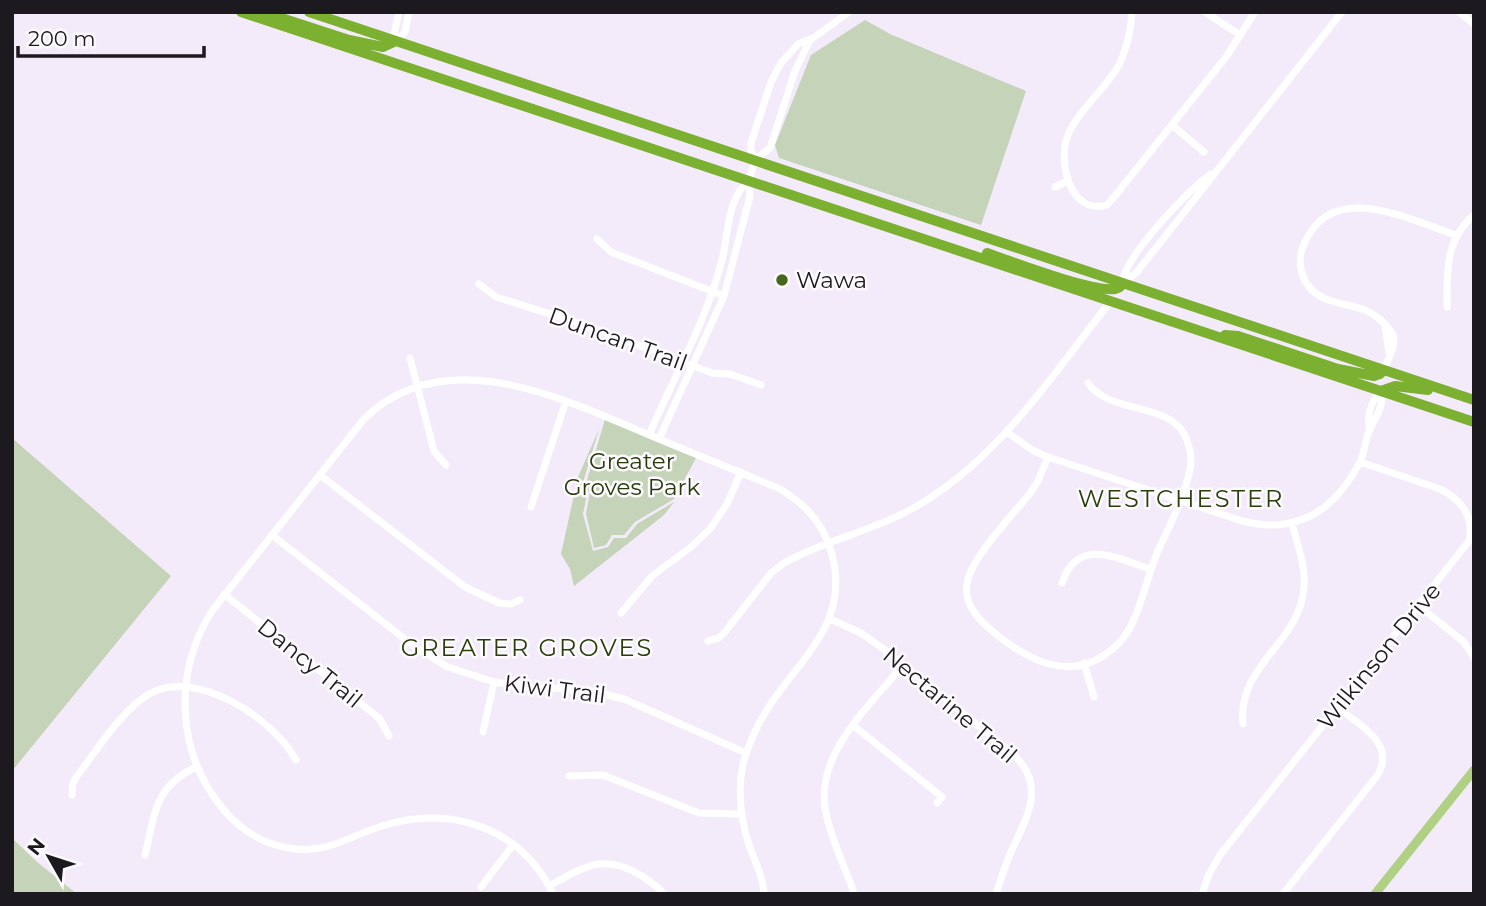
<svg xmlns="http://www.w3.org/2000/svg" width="1486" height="906" font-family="Montserrat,sans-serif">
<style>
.green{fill:#c5d3b8}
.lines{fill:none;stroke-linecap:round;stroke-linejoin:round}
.minor{stroke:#fff;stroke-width:7}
.major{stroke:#b0d083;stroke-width:9}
.highway{stroke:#7cb031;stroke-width:10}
.poi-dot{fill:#47661c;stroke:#fdfbfe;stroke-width:2.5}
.labels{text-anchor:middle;stroke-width:5;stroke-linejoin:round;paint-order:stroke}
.poi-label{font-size:23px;fill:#1c1a1f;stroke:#fdfbfe;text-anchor:start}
.street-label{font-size:23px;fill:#1c1a1f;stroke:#fdfbfe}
.park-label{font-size:23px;fill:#27390d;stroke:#fdfbfe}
.neighbourhood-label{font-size:24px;letter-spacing:2px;fill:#293f0b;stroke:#fdfbfe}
</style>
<rect width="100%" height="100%" fill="#f3ebfa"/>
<path class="green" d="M865,20L890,34L1026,91L981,225L779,158L775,145L811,55Z
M606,416L697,456L674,499L635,522L624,535H612L606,545L594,548L586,514L590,492L584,490Z
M599,429L581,489L582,492L587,494L583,514L593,551L608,547L614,538H626L637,524L674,502L664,515L574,586L570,569L561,554L578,477Z
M12,438L171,576L12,771Z
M12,838L37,862L77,894H12Z"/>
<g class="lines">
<path class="minor" d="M1132,12C1131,30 1127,48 1119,65C1105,90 1079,109 1068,135C1057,161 1070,216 1107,205L1115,196L1226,57L1255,12
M1205,12L1240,35
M1459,12L1474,24
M396,41L405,32L409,12
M396,41L394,34L399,12
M1172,125L1204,152
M755,160L751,150V143L771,82L781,63L798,44L813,38L849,12
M755,160L770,148L795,71L810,40
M1055,187L1068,181
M597,239L611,252L724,296
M1123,283L1137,272L1342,12
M1123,283C1122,259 1190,188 1211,174
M479,284L496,297L582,324L712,373L730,374L761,385
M1447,307C1447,271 1445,240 1474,215
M1385,326L1389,353
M410,358L434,451L446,465
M1384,370C1388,358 1400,341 1390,330C1384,322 1374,314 1365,310C1347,303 1325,304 1311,289C1300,277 1297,259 1304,244C1332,178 1409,220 1456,235
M1370,430C1366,416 1371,402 1381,391
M1007,432L1032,450L1048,457L1242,521C1297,535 1335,510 1360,462C1365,452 1365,440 1369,431C1375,418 1385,406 1381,391
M649,435C674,376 708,319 723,256C728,233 728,196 749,181
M659,439L724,296L750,196L749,181L755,160
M1048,457L1038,481L1031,492C1013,515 972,556 967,583C963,606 981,622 997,635C1036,666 1079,684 1120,642C1141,620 1147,569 1163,540C1172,522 1191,479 1191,460C1191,451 1188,442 1184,434C1167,402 1109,414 1088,383
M320,475L465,587L499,603L511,604L520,600
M531,507L566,401
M272,535L415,647L448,667L494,682L529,687L587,690L624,699L746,753
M1062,583C1078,536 1116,558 1150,569
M224,594L379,718L389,736
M1419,606L1464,642L1474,658
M621,613L652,576L691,547L710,529L727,504L741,472
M830,619L861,633L881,647L1011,752C1048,785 1027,816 1011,852C1005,865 1001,880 996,894
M708,641L719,638L725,632L771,573L784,563C823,541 869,532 908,511C996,464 1050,377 1111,301
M1084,663L1094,697
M1243,724C1237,664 1300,644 1304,587C1306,566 1297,544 1292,523
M854,726L942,797L937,803
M483,732L494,682
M569,776L603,775L699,813L742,814
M72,795L73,783L77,776C97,750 121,711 149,694C196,667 274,719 296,760
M145,855C155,814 154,787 196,767
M549,886C584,867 604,852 642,876C650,882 658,886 664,894
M481,887L513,845
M853,890C844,865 831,839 826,813C813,755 870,706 903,665
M553,894C520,826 450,805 382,826C352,835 328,853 296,849C266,846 242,832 223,809C176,752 173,673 212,611L364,419C444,340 564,399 649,435C692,453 735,470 778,488C803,502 823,523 831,551C851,618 806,653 772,702C759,721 749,742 743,764C737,793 741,821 750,848C756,863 763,878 764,894
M1202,894L1209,874L1220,855L1469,541C1475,517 1461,499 1440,489L1360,462
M1283,894L1377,776C1397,744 1360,725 1338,708"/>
<path class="major" d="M1375,894L1474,770"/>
<path class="highway" d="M241,12L1474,422
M263,12L349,40L383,47L396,41
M309,12L1474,400
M987,253C1013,262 1091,292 1115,289C1120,288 1120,287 1123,283
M1225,335L1238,336L1338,369L1374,376L1380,374L1384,370
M1381,391L1395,386L1428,390"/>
</g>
<circle class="poi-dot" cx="782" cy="280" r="7"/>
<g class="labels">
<g class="poi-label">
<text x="796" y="288">Wawa</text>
</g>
<g class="street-label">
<text transform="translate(618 339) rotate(20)" y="8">Duncan Trail</text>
<text transform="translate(1379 656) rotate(-51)" y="8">Wilkinson Drive</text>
<text transform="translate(310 663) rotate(39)" y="8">Dancy Trail</text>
<text transform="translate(555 689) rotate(7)" y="8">Kiwi Trail</text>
<text transform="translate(950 705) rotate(40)" y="8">Nectarine Trail</text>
</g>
<g class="park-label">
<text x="632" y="469">Greater<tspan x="632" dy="26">Groves Park</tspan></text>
</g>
<g class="neighbourhood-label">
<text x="1181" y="507">WESTCHESTER</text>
<text x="527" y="656">GREATER GROVES</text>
</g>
</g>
<rect width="1486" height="906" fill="none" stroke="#1c1a1f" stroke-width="28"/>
<g transform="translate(49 857) rotate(309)" stroke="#fdfbfe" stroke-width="5" paint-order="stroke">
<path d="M0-5L12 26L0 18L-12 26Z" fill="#1c1a1f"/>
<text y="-10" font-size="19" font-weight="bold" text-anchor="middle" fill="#1c1a1f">N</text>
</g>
<path d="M18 46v10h186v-10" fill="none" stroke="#1c1a1f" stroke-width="3.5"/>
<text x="28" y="46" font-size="21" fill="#1c1a1f" stroke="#fdfbfe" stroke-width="5" paint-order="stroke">200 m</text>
</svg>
